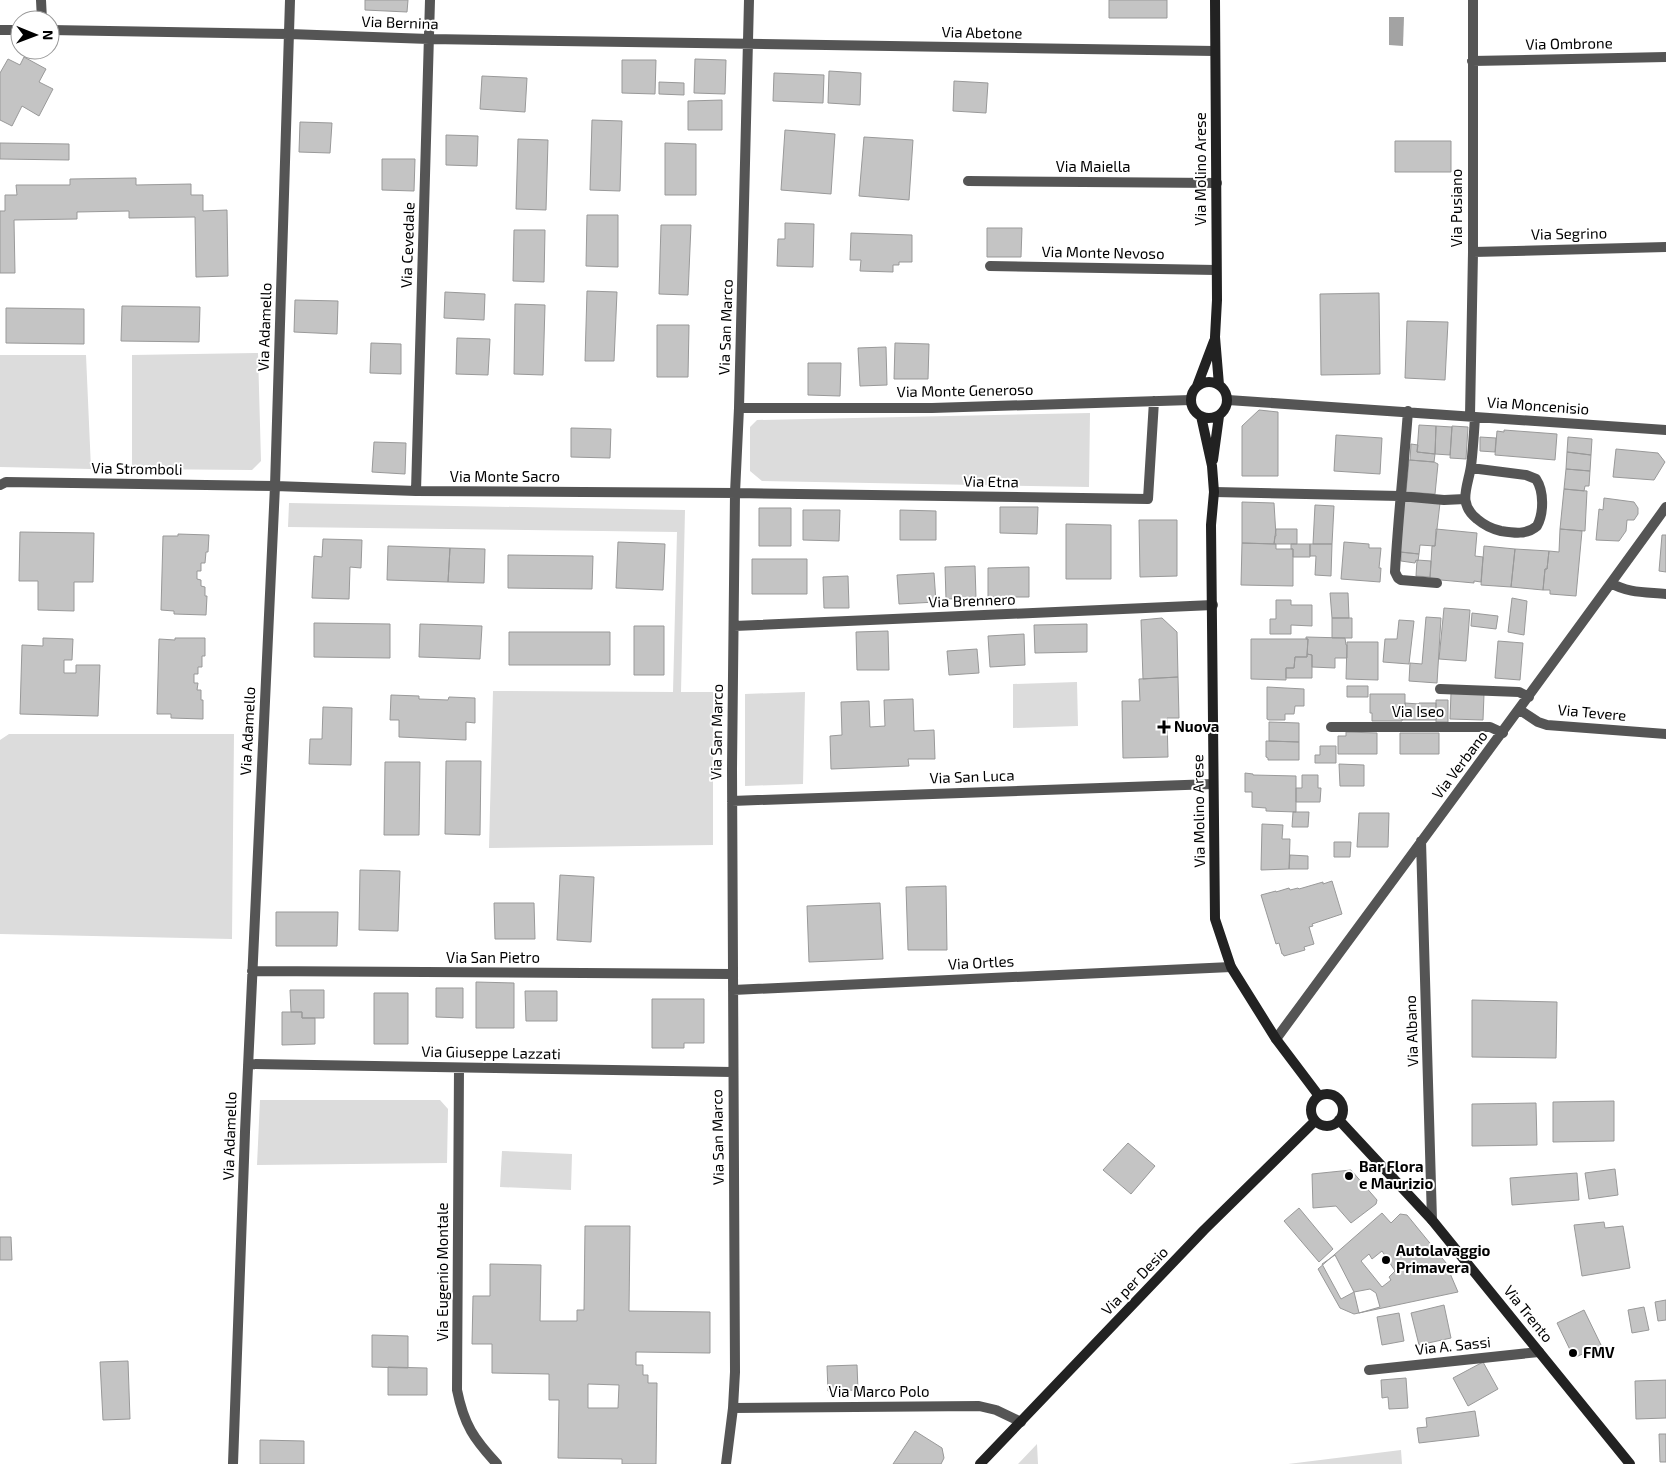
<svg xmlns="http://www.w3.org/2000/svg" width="1666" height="1464" font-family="'Exo 2',sans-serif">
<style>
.green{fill:#dcdcdc}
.water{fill:#a3a3a3}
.building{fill:#c4c4c4;stroke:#999;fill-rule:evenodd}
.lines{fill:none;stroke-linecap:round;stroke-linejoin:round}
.street{stroke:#555;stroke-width:10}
.secondary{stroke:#222;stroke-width:10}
.poi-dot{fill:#000;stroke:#fff;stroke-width:2}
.labels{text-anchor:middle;stroke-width:4;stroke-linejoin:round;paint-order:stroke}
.street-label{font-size:15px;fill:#000;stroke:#fff}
.poi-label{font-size:15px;font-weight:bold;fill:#000;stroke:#fff;text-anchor:start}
</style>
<rect width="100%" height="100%" fill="#fff"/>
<path class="green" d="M258,353L261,461L252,470L132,469V355Z
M0,355H86L91,469L0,467Z
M1090,413L1089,487L762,481L750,471V427L757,420Z
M289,503L685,510L681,692H713V845L489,848L493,691L673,692L677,532L288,527Z
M1077,682L1078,726L1013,728V684Z
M805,692L803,784L745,786V694Z
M9,734H234L232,939L0,934V740Z
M260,1100H440L448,1109L447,1163L257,1165Z
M502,1151L572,1154L571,1190L500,1187Z
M1037,1444L1038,1464H1018Z
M1401,1450L1402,1464H1288Z"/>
<path class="water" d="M1389,17H1404L1403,46L1389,45Z"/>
<path class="building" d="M365,0H408L407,12L365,10Z
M1109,0H1167V18H1109Z
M24,57L46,69L39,82L53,89L39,116L22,106L12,126L0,120V73L8,59L20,65Z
M695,59L726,60L725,94L694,93Z
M622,60H656L655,94L622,93Z
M829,71L861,73L860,105L828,103Z
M774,73L824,75L823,103L773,101Z
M482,76L527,78L525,112L480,109Z
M954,81L988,83L986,113L953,111Z
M659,82L684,83V95L659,94Z
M722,100V130H688V101Z
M592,120L622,121L620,191L590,190Z
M300,122L332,123L330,153L299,152Z
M785,130L835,134L831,194L781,190Z
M446,135L478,136L477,166L446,165Z
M864,137L913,140L909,200L859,196Z
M518,139L548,140L546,210L516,209Z
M1395,141H1451V172H1395Z
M0,143L69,144V160L0,159Z
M665,143L696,144V195H665Z
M382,159H415L414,191L382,190Z
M136,178V185L191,184V195H203V211L227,210L228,276L196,277L195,217L129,218V211L77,212V219L14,220L15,273H0V211H5V195H17L16,185H70V179Z
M587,215H618V267L586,266Z
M785,223L814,224L813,267L777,266L778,239H785Z
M661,225H691L688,295L659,294Z
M987,228H1022L1021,257H987Z
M514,230H545L544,282L513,281Z
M851,233L912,235V262H899V265H893V272L860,271L861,260H850Z
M587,291L617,292L614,361H585Z
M445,292L485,294L484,320L444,318Z
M1379,293L1380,374L1321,375L1320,294Z
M295,300L338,301L337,334L294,332Z
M515,304L545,305L543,375L514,374Z
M122,306L200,307L199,342L121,341Z
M6,308L84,309V344L6,343Z
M1407,321L1448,322L1445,380L1405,378Z
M657,325H689L688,377H657Z
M457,338L490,339L488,375L456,374Z
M371,343L401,344V374L370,373Z
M895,343L929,344L928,379H894Z
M886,347L887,385L860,386L858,348Z
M808,363H841L840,396L808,395Z
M1259,410L1278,412V476H1242V426Z
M1419,425L1436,426L1435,454L1417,452Z
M1436,426L1452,427L1450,455L1435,454Z
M1452,426L1468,427L1466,459L1450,458Z
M571,428L611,429L610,458L571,457Z
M1504,430L1557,434L1555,460L1495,455L1497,431L1504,432Z
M1336,435L1382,438L1380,474L1334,471Z
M1480,437L1496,438L1495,452L1480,451Z
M1568,437L1592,439L1591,455L1567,452Z
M374,442L406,443L405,474L372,472Z
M1411,444L1418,445L1417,452L1435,454L1434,462L1410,460Z
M1616,449L1658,453L1665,462L1654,480L1613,477Z
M1567,452L1591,455L1590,471L1566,469Z
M1409,460L1434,462L1438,464L1435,494L1406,492Z
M1566,469L1590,471L1589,486H1585L1584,491L1564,489Z
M1564,489L1587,491L1585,531L1560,529Z
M1604,498L1634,502L1638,508V514L1634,520H1627L1626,531L1619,541L1596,540L1599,509L1603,510Z
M1403,499L1440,503L1435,546L1420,545L1419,554L1399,552Z
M1242,502L1274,503L1276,536H1275L1274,544L1242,543Z
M1315,505L1334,506L1332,544H1313Z
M1000,507H1038L1037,534L1000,533Z
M759,508H791V546H759Z
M803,510H840L839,541L803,540Z
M900,510L936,511V540H900Z
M1139,520H1177V576L1140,577Z
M1066,524L1111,525V579H1066Z
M1276,529H1297V544H1274Z
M1436,529L1477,533L1475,556L1483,557L1481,582L1474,581V583L1430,579L1432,546H1435Z
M1560,529L1582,531L1576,596L1550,594V590H1543L1545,569H1547L1549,551L1559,552Z
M20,532L94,533L93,582H74V611L38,610V581H19Z
M178,534L209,535L208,552H206L205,563H201V571H197V579L201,580V586L205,587V596H207L206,615L174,614V611L161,610L163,536H178Z
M1662,535H1666V572L1659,571Z
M323,539L362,540L361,568L350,567L349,599L312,598L314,556L322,557Z
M618,542L665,544L663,590L616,588Z
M1344,542L1369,544V548H1381L1379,568H1381L1380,582L1341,579Z
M1242,543L1276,544V549H1293V586L1241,585Z
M1291,544H1310V557H1293V549H1291Z
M1310,544H1332L1331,576L1315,575L1316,556H1310Z
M388,546L450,548L448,582L387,580Z
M1484,546L1515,549L1511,587L1481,585Z
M450,548L485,549L484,583L448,582Z
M1515,549L1549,551L1547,569H1545L1543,590L1511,587Z
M1401,552L1419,554L1418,561L1416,560L1415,563L1401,561Z
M508,555L593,556L592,589L508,588Z
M752,559H807V594H752Z
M1417,560L1431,561L1430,577L1416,576Z
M975,566L976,598L946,599L945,567Z
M1029,567V597H988V568Z
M934,573L936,602L899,604L897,575Z
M848,576L849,608H824L823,577Z
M1330,593H1348L1349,618H1332Z
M1512,598L1527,601L1524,635L1508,632Z
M1276,600H1291V605H1312V626L1291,625V634H1270V619H1276Z
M1444,608L1470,610L1466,661L1439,659Z
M1472,613L1498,616L1496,629L1471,626Z
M1426,617L1441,618L1437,683L1409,681L1410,663L1422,664Z
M1162,618L1177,632L1178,677L1143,679L1141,620Z
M1332,618H1352V638H1332Z
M1399,620L1414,621L1409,664L1383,662L1385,639H1397Z
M314,623L390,624V658L314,657Z
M420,624L482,626L480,659L419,657Z
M1087,624V652L1035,653L1034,625Z
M634,626H664V675H634Z
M888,631L889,670H857L856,632Z
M509,632H610V665H509Z
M1024,634L1025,665L990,667L988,636Z
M1306,637L1345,638L1346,645H1347V658H1335V668L1312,667V655L1307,654L1308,639H1306Z
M43,638L73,639L72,660H64V673H76V665H100L98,716L20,714L22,645L43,646Z
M175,638H205V656H202V667H198V674H194V683H198L197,690H201V700H203V719L171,718V714H157L159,639L175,640Z
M1251,639H1308L1307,657H1295L1294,668H1286V680L1251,679Z
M1498,641L1523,643L1520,680L1495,678Z
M1347,642H1378V680L1346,679Z
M977,649L979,673L949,675L947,651Z
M1307,654L1312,655V678H1286V668H1294L1295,657H1307Z
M1178,677L1179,718H1167L1168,757L1123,758L1122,701H1140L1139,679Z
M1347,686H1368V697H1347Z
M1267,687L1304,689V706H1295L1294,714H1285V720H1269L1267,719Z
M1451,693L1484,694L1483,720L1450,719Z
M1370,694H1405V713H1403L1402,721H1372V713H1370Z
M391,695L419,696V699L448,700L449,697L475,698V723L466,722V740L399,737V720H390Z
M913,699L914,731L934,730L935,759H908L909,766L831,769L830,736L842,735L841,702L869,701L870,727L885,726L884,700Z
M1436,700H1448V722H1436Z
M1405,703L1419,704V720H1402L1403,713H1405Z
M1419,703H1436V720H1419Z
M323,707L352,708L351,765L309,764L310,739H322Z
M1269,722L1299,723V742L1269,741Z
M1346,732L1377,733V754H1338V736H1346Z
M1400,733H1439V754H1400Z
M1266,741L1299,742V760H1268V758L1266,757Z
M1320,746H1336V763H1315V755H1320Z
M446,761H481L480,835L445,834Z
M385,762H420L419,835H384Z
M1339,764L1364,765V786H1340Z
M1245,773L1253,774V775L1296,776V812L1266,811V808L1252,807V792H1245Z
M1302,775H1318V788H1321L1320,802H1296V788H1302Z
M1293,812H1309L1308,827H1292Z
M1359,813H1389L1388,847H1357Z
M1262,824L1283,825L1282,839H1290L1289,869L1261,870Z
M1334,842H1351L1350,857H1334Z
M1290,855L1308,856V869H1289Z
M360,870L400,871L398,931L359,930Z
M560,875L594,877L591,942L557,940Z
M1332,881L1342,914L1312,924L1313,926L1309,927L1314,944L1304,947L1305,950L1284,956L1283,954H1282L1279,943L1276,944L1261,895L1276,891V892L1289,888L1290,890L1298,888L1299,889L1323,882V884Z
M946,886L947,950H908L906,887Z
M494,903H534L535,939H495Z
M880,903L883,959L809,962L807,906Z
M276,912H338L337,946H276Z
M476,982L514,983V1028H476Z
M436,988H463V1018L436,1017Z
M290,990H324V1018H302V1012H291Z
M525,991H557V1021H526Z
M374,993H408V1044H374Z
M652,999H704V1043H684V1048H652Z
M1472,1000L1557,1002L1556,1058L1472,1057Z
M282,1012H302V1018H315V1044L282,1045Z
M1614,1101V1141L1553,1142V1102Z
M1536,1103L1537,1145L1472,1146V1104Z
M1128,1143L1155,1166L1131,1194L1103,1170Z
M1615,1169L1618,1195L1589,1199L1585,1173Z
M1351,1170L1377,1200L1376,1204L1351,1223L1336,1206L1313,1208L1312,1174Z
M1577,1173L1579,1200L1512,1205L1510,1178Z
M1299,1208L1333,1249L1319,1262L1284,1221Z
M1382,1213L1391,1223L1400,1214L1407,1215L1451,1269L1449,1271L1458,1292L1354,1314L1340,1308L1318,1269Z
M1604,1222L1605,1228L1623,1226L1630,1268L1582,1276L1574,1225Z
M585,1226H630L629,1311L710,1312V1353L636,1352V1365H643V1375H648V1383H657L656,1464H622V1459L558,1458L559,1400H549V1374L492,1373V1344H472L473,1296H490V1264L541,1265L540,1321H577V1310H584ZM588,1384L619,1385L618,1408H588Z
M0,1237H11L12,1260H0Z
M1382,1251L1395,1271L1389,1277L1391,1280L1382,1287L1361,1261L1369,1254L1372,1259Z
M1335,1255L1354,1292L1341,1299L1322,1264Z
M1370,1289L1376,1293L1380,1307L1359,1313L1354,1292Z
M1666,1300V1320L1658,1321L1655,1302Z
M1444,1305L1451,1338L1419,1345L1411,1313Z
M1644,1307L1649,1330L1632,1333L1628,1310Z
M1584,1310L1601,1345L1574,1358L1557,1323Z
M1399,1313L1404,1341L1382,1345L1377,1317Z
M372,1335L408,1336V1368L372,1367Z
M128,1361L130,1419L103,1420L100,1362Z
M1483,1362L1498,1389L1468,1406L1453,1378Z
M857,1365L858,1390L828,1391L827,1366Z
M388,1367L427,1368V1395H388Z
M1406,1378L1408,1408L1389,1409L1388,1397L1382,1398L1381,1380Z
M1666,1380V1418L1636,1419L1635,1381Z
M1475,1411L1479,1436L1419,1443L1417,1428L1427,1427L1426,1418Z
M915,1431L942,1448L944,1458L941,1464H893Z
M1659,1434H1666V1462H1660Z
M260,1440L304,1441V1464H260Z"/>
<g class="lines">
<path class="street" d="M41,0L42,20
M0,30H20
M50,30L289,34L429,39L1215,51
M1472,61L1666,57
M968,181L1217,183
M1473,252L1666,247
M990,266L1216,270
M1228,400L1666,430
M739,408H932L1191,400
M1408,411C1404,465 1398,518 1395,572L1398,578L1401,580L1437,583
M1470,416L1473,252V0
M1471,468L1526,475L1536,479C1544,491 1544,513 1537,526C1527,535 1514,533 1501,531C1492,529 1484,525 1477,519C1457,503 1468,487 1471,466C1473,450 1474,433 1475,417
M0,485L6,482L275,486L416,491L735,493L1148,499L1154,401
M416,491L430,0
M1214,492L1400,496L1444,500L1465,499
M1611,583C1627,593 1647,592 1666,594
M734,626L1213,605
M1440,689L1519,692L1529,697
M1520,710L1538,722L1547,725L1666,734
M1331,727H1490L1503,733
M732,801L1213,784
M1421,841L1432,1220
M252,971L733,974
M733,990L1231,967
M1276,1039C1406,862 1537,686 1666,507
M248,1064L732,1072
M459,1068L457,1390C464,1425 474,1439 497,1464
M1369,1370L1539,1352
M733,1408L979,1406L996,1410L1021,1422
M233,1464L245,1132L275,486L290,0
M726,1464L733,1408L735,1372L732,769L735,493L739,408L749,0"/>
<path class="secondary" d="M1215,0L1217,300L1215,337L1219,385
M1191 400a18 18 0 1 1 36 0a18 18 0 1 1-36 0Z
M1197,386L1214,341
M1201,416L1212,466L1214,492L1211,525L1215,919L1231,967L1276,1039L1319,1096
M1213,460L1219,416
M1311 1110a16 16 0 1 1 32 0a16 16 0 1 1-32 0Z
M1339,1120L1432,1220L1630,1464
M980,1464L1204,1230L1315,1121"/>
</g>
<g class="poi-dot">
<path d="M1161.5 719.5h5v5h5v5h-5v5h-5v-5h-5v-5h5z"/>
<circle cx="1349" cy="1176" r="5"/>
<circle cx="1386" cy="1260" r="5"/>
<circle cx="1573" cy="1353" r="5"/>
</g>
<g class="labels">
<g class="street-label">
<text transform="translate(400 23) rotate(2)" y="5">Via Bernina</text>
<text transform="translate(982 33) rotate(1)" y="5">Via Abetone</text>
<text transform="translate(1569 44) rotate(-1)" y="5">Via Ombrone</text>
<text x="1093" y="172">Via Maiella</text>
<text transform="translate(1201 169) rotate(-90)" y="5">Via Molino Arese</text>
<text transform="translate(1457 208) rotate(-90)" y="5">Via Pusiano</text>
<text transform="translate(1569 234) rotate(-1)" y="5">Via Segrino</text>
<text transform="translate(408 245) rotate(-88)" y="5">Via Cevedale</text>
<text transform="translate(1103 253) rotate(1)" y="5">Via Monte Nevoso</text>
<text transform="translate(265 327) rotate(-88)" y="5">Via Adamello</text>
<text transform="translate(726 327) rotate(-88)" y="5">Via San Marco</text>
<text transform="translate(965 391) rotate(-1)" y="5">Via Monte Generoso</text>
<text transform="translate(1538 406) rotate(4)" y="5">Via Moncenisio</text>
<text transform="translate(137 469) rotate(1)" y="5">Via Stromboli</text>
<text x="505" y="482">Via Monte Sacro</text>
<text transform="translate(991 482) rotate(1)" y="5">Via Etna</text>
<text transform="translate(972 601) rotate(-2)" y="5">Via Brennero</text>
<text x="1418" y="717">Via Iseo</text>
<text transform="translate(1592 713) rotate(5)" y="5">Via Tevere</text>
<text transform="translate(248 731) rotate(-87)" y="5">Via Adamello</text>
<text transform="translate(717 732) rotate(-89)" y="5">Via San Marco</text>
<text transform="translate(1460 765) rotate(-53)" y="5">Via Verbano</text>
<text transform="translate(972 777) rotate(-2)" y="5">Via San Luca</text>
<text transform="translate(1199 811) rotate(-91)" y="5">Via Molino Arese</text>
<text x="493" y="963">Via San Pietro</text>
<text transform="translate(981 963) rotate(-3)" y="5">Via Ortles</text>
<text transform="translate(1412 1031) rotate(-92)" y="5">Via Albano</text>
<text transform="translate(491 1053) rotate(1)" y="5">Via Giuseppe Lazzati</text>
<text transform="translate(230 1136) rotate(-88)" y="5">Via Adamello</text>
<text transform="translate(718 1137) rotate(-91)" y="5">Via San Marco</text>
<text transform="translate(443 1272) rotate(-90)" y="5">Via Eugenio Montale</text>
<text transform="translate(1135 1281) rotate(-46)" y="5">Via per Desio</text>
<text transform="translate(1528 1314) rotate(51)" y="5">Via Trento</text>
<text transform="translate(1453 1346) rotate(-6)" y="5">Via A. Sassi</text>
<text x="879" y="1397">Via Marco Polo</text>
</g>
<g class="poi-label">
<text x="1174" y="732">Nuova</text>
<text x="1359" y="1172">Bar Flora<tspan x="1359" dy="17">e Maurizio</tspan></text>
<text x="1396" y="1256">Autolavaggio<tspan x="1396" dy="17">Primavera</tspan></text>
<text x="1583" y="1358">FMV</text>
</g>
</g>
<g transform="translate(35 35) rotate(91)"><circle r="24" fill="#ffffff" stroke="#999999"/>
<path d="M0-4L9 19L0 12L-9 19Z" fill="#000000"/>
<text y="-8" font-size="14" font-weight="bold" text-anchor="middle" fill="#000000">N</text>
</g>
</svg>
